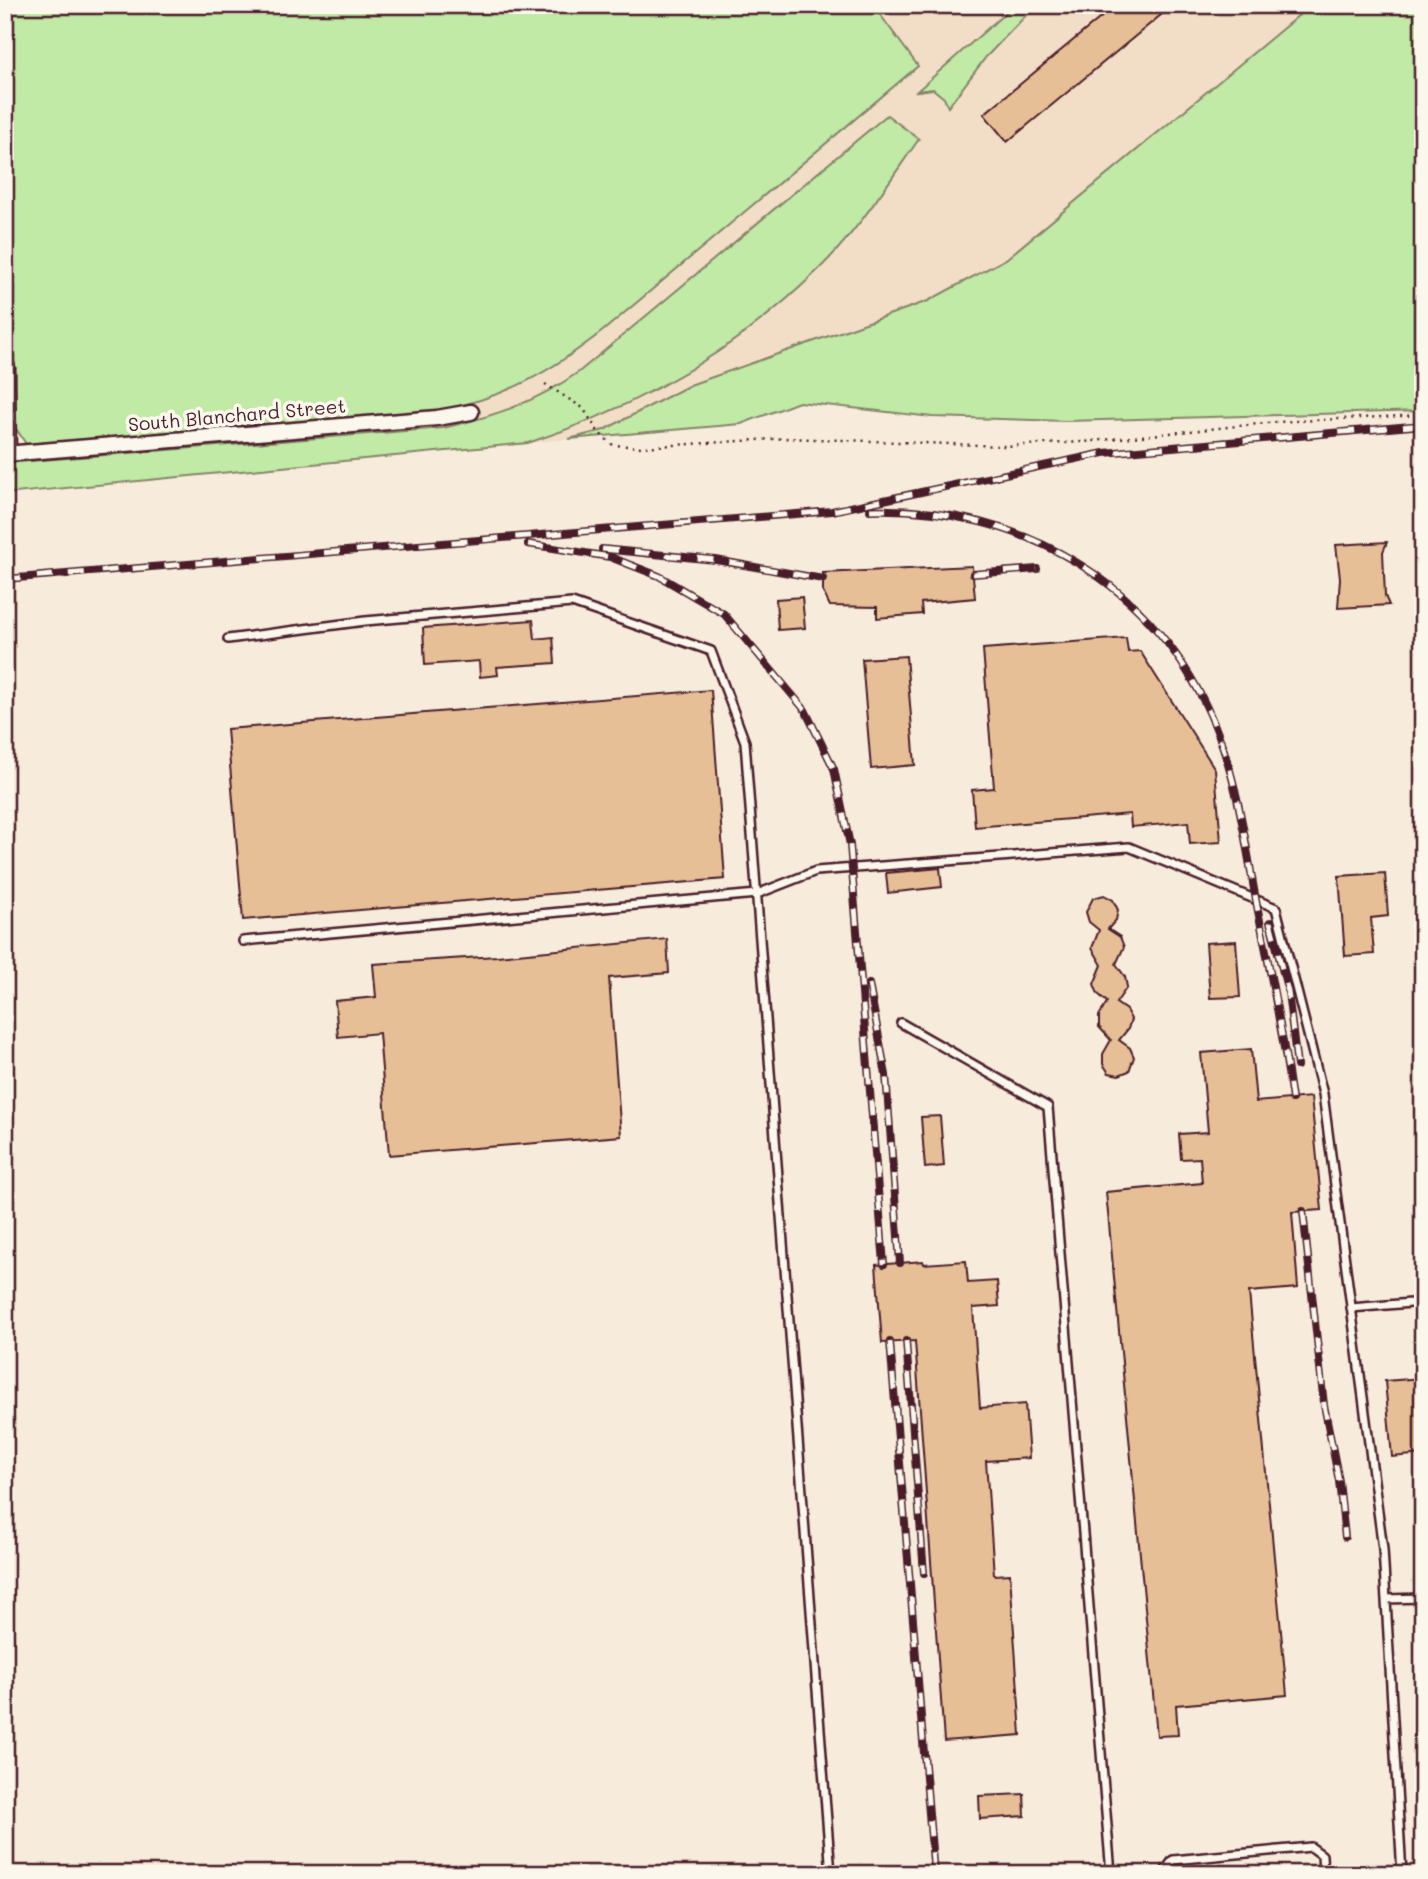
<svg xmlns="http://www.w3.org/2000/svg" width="1428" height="1879" font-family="Mali,sans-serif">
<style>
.built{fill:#f2dec7}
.green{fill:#c0eaa6;stroke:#858468;stroke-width:2}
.building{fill:#e7bf97;stroke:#4a1f2b;stroke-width:2}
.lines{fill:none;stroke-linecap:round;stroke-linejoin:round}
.service-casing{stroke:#4a1f2b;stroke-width:12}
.minor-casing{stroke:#4a1f2b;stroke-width:19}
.path{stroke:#4a1f2b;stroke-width:2.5;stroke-dasharray:2 5;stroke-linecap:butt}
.service{stroke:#fbf7ec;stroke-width:7}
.minor{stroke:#fbf7ec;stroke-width:14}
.rail-casing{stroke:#4a1f2b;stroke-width:8}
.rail{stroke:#fbf7ec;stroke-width:5;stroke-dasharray:16;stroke-linecap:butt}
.labels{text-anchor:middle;stroke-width:7;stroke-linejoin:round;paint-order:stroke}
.street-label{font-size:19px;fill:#4a1f2b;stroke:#fbf7ec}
</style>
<rect width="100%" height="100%" fill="#f7ecdb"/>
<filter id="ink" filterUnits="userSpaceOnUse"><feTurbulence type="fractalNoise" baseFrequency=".0143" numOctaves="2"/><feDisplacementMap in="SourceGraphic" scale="14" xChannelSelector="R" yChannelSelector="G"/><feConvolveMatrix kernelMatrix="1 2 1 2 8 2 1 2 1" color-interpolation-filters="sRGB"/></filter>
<g filter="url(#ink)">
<path class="built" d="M421,5H1354L867,376L741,424L447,450L437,390Z"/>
<path class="green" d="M5,5H873L918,66L604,330C550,372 508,397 440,410L26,444L15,427Z
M1311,5H1423V411L1067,421L932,417L799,402L741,424L569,439L604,430L690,385L928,301L1006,259Z
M1012,7H1034L986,57L948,107L944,98L933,89L917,91Z
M887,115L919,139C888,183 858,231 818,270C736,351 638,407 528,443L5,494V463L443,428C495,416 537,402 580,371Z"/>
<path class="building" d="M1116,5H1173L1007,142L984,114Z
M1387,542L1383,552L1385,596L1389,605L1338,608L1340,578L1336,545Z
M972,566L975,598L921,603L922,614L877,618V607L830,606L823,592V573Z
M802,597L805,628L778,630L776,599Z
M533,620L535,639L553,637L555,663L497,667L498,675L480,677L479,661L425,665L423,628Z
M1126,638L1128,652L1140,651L1215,769L1221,842L1190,844L1188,822L1131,827L1130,814L975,827L972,790L994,788L983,649Z
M906,656L915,765L871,769L862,659Z
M711,690L725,879L243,920L227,729Z
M940,868L942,887L888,893L886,873Z
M1385,873L1388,916L1371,918L1374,954L1345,956L1339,876Z
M1104,895L1113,900L1118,910L1116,920L1108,929L1120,937L1124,947L1116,964L1125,977L1127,987L1116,1003L1126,1010L1131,1019L1128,1029L1119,1040L1130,1048L1134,1057L1129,1071L1119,1075L1109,1073L1103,1064V1054L1111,1040L1099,1027V1016L1107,1002L1098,994L1094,984L1102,965L1092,948L1099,930L1089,922L1086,912L1093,898Z
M667,939L669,973L609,978L621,1136L389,1155L379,1033L338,1037L335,1001L376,997L373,964L497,956Z
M1236,941L1240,997L1210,998L1206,943Z
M1251,1049L1256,1102L1311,1097L1322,1210L1292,1212L1298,1288L1249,1292L1287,1695L1176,1705L1178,1735L1157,1736L1106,1192L1202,1183L1200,1158L1181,1159L1179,1134L1208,1132L1201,1053Z
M940,1116L944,1166L925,1168L921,1117Z
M923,1261L924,1264L966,1261L968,1283L997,1281L999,1306L973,1308L980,1408L1025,1404L1029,1458L986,1461L994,1575L1010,1574L1021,1735L944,1741L915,1341L882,1343L876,1265Z
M1423,1378V1454L1392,1457L1385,1381Z
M1024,1794L1025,1816L980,1819L979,1796Z"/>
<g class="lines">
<g class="service-casing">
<path id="service" d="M228,639L365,621L572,603L711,651L745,742L831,1874
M243,941L757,894L816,871L1129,847L1276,908L1323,1094L1383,1549L1402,1874
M901,1023L1048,1107L1111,1874
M1351,1308L1423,1302
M1386,1599L1423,1598
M1163,1874L1173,1860L1311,1847L1322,1855L1323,1874"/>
</g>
<g class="minor-casing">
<path id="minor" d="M7,367L8,454
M5,454L437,418L471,412"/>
</g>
<path class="path" d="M5,313L7,354
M545,384L583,408L599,433L613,445L641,447L789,438L1005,446L1083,442L1277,422L1423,415"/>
<use href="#service" class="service"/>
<use href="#minor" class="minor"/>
<g class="rail-casing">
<path id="rail" d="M870,510C1021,506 1157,583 1215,726C1238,782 1246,846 1257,906C1270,970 1283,1034 1292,1099
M528,544L610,557L659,576L724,614L805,710L834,769L850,845L884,1264
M602,549L716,560L823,579
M973,574L1037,569
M5,579L832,511L1104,453L1423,425
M1270,922L1288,992L1297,1066
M869,984L886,1075L900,1263
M1303,1211L1324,1405L1339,1481L1345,1537
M906,1341L924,1573
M890,1342L934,1874"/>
</g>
<use href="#rail" class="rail"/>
</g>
</g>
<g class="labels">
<g class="street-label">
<text transform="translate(237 415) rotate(-5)" y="7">South Blanchard Street</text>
</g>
</g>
<rect width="1428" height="1879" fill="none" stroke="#fbf7ec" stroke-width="28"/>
<rect x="14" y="14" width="1400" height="1851" fill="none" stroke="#4a1f2b" stroke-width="2.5" filter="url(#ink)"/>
</svg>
